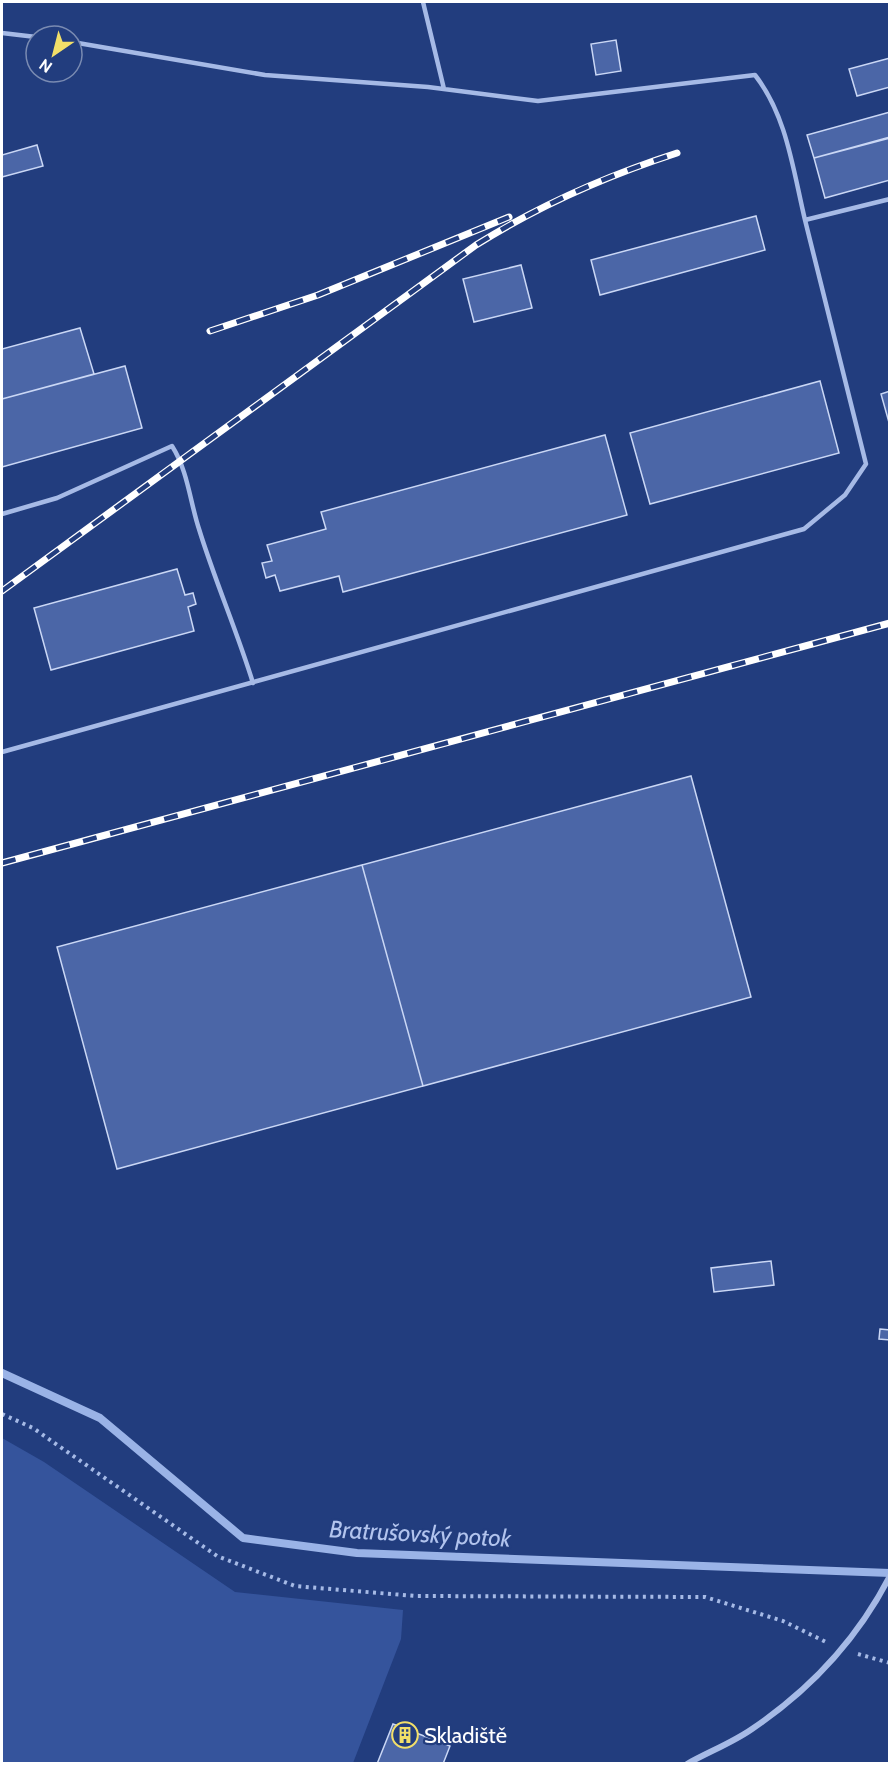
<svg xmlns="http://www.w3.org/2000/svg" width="891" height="1765" font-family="Cabin,sans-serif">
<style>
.green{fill:#35549c}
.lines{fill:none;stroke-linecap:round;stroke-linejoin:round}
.stream{stroke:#9ab3e7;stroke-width:8}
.building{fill:#4b66a7;stroke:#cad7f5;stroke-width:1.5}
.path{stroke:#a6bae6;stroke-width:4;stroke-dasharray:3 4.5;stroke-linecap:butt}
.lane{stroke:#a6bae6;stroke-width:4.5}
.street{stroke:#a6bae6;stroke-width:6}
.rail-casing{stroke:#fff;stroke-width:7}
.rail{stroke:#223d7e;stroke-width:4.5;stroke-dasharray:14;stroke-linecap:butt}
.labels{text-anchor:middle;stroke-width:4.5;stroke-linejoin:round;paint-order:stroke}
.poi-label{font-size:22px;fill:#fff;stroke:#223d7e;text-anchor:start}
.water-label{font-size:24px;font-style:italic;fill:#b2c4ee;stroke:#223d7e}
</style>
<rect width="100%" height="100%" fill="#223d7e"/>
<path class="green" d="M2,1438L44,1462L235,1592L403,1610L401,1639L353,1763H2Z"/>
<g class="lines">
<path class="stream" d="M2,1373L100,1418L243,1538L357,1553L890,1573"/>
</g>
<path class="building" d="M616,40L621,71L596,75L591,44Z
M890,58V87L857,96L849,69Z
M890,112V137L814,158L807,135Z
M890,138V180L825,198L814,158Z
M37,145L43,166L2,177V155Z
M756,216L765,250L600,295L591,260Z
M521,265L532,308L474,322L463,279Z
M80,328L94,374L2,399V349Z
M125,366L142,428L2,467V399Z
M820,381L839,453L650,504L630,433Z
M890,391V426L881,394Z
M605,435L627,515L343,592L339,576L280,591L275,575L266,578L262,563L272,561L267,545L326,529L321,512Z
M177,569L185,595L193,593L196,604L188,607L194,631L51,670L34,608Z
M691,776L751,997L423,1086L362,865Z
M362,865L423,1086L117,1169L57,947Z
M771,1261L774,1285L714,1292L711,1268Z
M880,1329L890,1330V1340L879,1339Z
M393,1724L450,1746L443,1764H377Z"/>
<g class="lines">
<path class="path" d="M2,1414L33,1428L217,1556L295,1586L415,1596L705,1597L783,1621L826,1642
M858,1654L890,1663"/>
<path class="lane" d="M423,2L444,89
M2,33L36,37
M72,42L265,75L428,87L538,101L755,75C787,116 793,170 805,220
M2,514L57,498L172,446C188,471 190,502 199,529C215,581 237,631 253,683
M2,752L804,529L845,495L866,464L805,220L890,199"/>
<path class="street" d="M687,1764C708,1752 732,1743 752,1729C810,1690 858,1638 890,1576"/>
<g class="rail-casing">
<path id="rail" d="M210,331L318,295L509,217
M2,591L476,245C540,205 606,176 677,153
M2,863L890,623"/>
</g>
<use href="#rail" class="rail"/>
</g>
<defs>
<g id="building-ring" transform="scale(1.35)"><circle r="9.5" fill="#223d7e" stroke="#f2df69" stroke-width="1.5"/><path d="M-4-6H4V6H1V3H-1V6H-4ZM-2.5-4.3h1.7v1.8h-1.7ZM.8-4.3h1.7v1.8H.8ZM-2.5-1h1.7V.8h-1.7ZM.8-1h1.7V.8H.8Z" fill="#f2df69"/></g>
</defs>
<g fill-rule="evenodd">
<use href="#building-ring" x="405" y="1735"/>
</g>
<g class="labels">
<g class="poi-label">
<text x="424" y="1743">Skladiště</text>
</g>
<g class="water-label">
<text transform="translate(420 1534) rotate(3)" y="8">Bratrušovský potok</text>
</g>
</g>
<rect width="891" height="1765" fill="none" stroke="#ffffff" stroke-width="6"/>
<g transform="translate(54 54) rotate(215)"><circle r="28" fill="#223d7e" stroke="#7a8bb2" stroke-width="1.5"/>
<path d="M0-4.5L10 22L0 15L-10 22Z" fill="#f2df69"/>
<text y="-9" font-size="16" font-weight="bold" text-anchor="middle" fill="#ffffff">N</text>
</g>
</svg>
